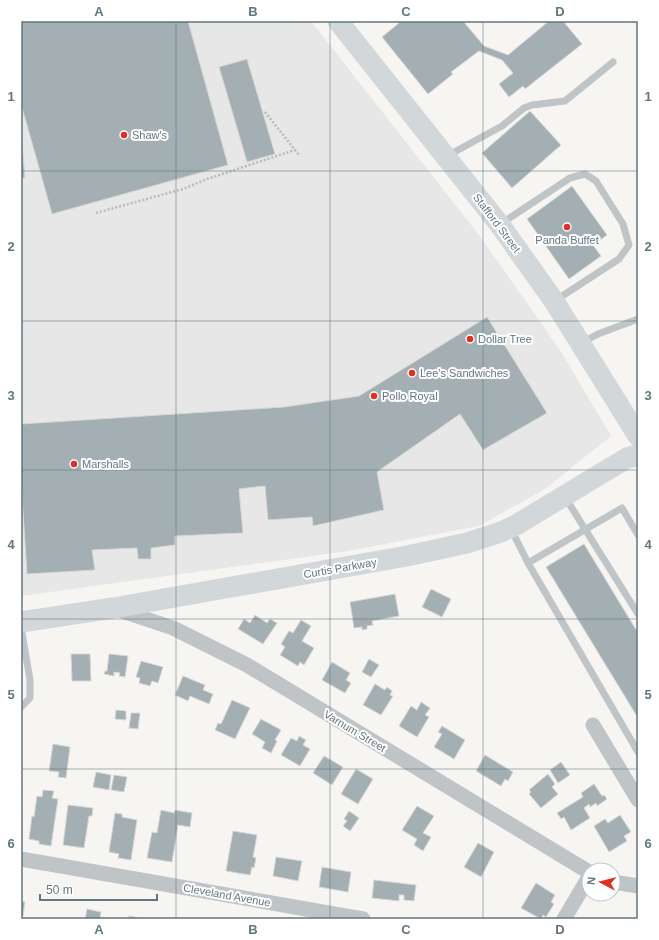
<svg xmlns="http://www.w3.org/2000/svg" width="659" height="940" font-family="Helvetica,sans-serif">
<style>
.built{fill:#e6e7e6}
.building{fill:#a3afb2;stroke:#d7d7d5}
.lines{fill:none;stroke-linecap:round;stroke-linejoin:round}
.path{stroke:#b7bbbd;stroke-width:2.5;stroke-dasharray:2 2;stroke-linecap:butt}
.lane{stroke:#bfc4c6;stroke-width:7}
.street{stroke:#bfc4c6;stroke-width:15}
.secondary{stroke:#d2d8da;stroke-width:21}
.grid{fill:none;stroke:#61767d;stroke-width:1;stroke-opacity:0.55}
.poi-dot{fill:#e12f27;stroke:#fff;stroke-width:1.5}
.labels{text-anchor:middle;stroke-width:4;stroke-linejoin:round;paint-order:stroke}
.poi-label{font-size:11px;fill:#61767d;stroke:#fff;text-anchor:start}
.street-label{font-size:11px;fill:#61767d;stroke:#fff}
.neatline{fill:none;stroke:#61767d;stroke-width:1.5}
.grid-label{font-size:13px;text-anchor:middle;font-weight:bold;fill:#61767d}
</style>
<rect width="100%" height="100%" fill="#f6f5f2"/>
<path class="built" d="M21,21H311L479,235L560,350L611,436L545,489L479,526L348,551L21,596Z"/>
<path class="building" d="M21,21H188L228,165L52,214L21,104Z
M397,21H463L484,46L508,55L549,21H563L582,44L525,89L523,86L509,97L499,84L513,73L502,60L479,51L451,72L453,74L428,94L382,37L399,23Z
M247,59L275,154L247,162L219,67Z
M530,111L561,145L512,188L482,153Z
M21,130L25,178H21Z
M572,186L607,235L593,245L601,256L569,279L527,219Z
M487,317L547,413L483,450L460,414L377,472L384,510L313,526L312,517L268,520L265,486L239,489L243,533L175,536V545L151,548V559H138L137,548L92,550L95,570L27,574L21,480V424L284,407L359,396Z
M584,544L638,633V718L546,567Z
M431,589L451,599L442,617L422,607Z
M395,594L399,616L372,621L373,625L367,626V629L362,630V627L354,628L350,602Z
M255,615L267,623L270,619L277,623L263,644L238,629L244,619L250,623Z
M301,620L311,626L302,641L314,648L304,665L300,662L298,666L280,655L285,647L281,644L289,631L293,633Z
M71,654H90L91,681H72Z
M109,654L128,656L125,677L119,676L120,673L114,672V676L104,674L105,671H107Z
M369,659L379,665L371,677L362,672Z
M141,661L163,667L158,683L152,681L150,686L139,683L140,678L136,677Z
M332,662L350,673L346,680L351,683L345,693L322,680Z
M183,676L205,685L203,690L213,694L209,704L190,696L188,701L175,695Z
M375,684L385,690L387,687L392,691L390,695L393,696L381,715L363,705Z
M232,700L250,708L235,739L215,730L218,723L221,724Z
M421,702L430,708L425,715L429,717L417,737L399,726L411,706L417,710Z
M116,710L126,711V720L115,719Z
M131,713H140L138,729L129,728Z
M261,719L281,730L275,740L277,741L271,753L262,748L265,742L252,734Z
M442,726L465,740L454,759L434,747L442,734L438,732Z
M299,736L306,740L303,745L310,749L300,766L281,755L291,738L297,741Z
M53,744L70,747L66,778L58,777L59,772L49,771Z
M485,755L513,772L508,781L505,779L501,786L476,771Z
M324,756L343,767L332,785L313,773Z
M561,762L570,775L558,783L550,770Z
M356,769L373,779L358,804L341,794Z
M96,772L111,775L109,790L93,787Z
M548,774L555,784L552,787L558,794L541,808L529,794L531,792L529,790Z
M114,775L127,777L124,792L111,790Z
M594,784L602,796L604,795L607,799L597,806L596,803L590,807L589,804L584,808L590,818L571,830L564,817L561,819L557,813L583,797L581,793Z
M43,790L54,791L52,798L58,799L51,846L39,844V841L29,839L32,816L34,817L37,796L42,797Z
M68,805L93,808L92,816H89L84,848L63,845Z
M417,806L434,816L423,833L431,837L423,851L414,845L417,839L402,830Z
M161,810L174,813L175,810L192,813L190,827L178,825L172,862L147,858L152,832L157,833Z
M349,811L359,818L350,831L343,826L347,821L344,819Z
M115,813L122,814V817L137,820L131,860L118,858L119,854L109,852Z
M620,815L631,832L624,836L627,841L609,852L594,826L605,819L608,823Z
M233,831L257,835L253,857L256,858L254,868L252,867L250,875L226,871Z
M478,843L494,852L481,877L464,867Z
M276,857L302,861L298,881L273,876Z
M322,867L351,872L348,892L319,887Z
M374,880L416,885L414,901L404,900V895H399V901L372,898Z
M536,883L555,895L551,902L554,904L546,917L543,915L541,919L521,908Z
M21,901L25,902L23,916H21Z
M87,909L101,912L100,917L108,919H85Z
M129,916L145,919H129Z"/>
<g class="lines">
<path class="path" d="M265,112L299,155
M96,213L183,189L207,179L295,150"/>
<path class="lane" d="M447,156L502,126L524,108L532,105L565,101L613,62
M502,223L570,178L585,174L596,181L623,224L629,245L619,259L556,300
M583,342L598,334L638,319
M565,497L638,614
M511,529L528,563
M638,535L622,508L528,563L638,752
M21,627L30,680V698L21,707"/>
<path class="street" d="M116,609L173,628L247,665L589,872
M593,725L638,800
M21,859L363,919
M613,882L638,886
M564,919L589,877"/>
<path class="secondary" d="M338,21L500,225L554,301L638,436
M21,622L113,608L407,556L467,543L501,532L516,525L627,458L638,455"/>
</g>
<path class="grid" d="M176,21V919M330,21V919M483,21V919M21,171H638M21,321H638M21,470H638M21,619H638M21,769H638"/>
<g class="poi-dot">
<circle cx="124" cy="135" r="4"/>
<circle cx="567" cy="227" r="4"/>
<circle cx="470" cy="339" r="4"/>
<circle cx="412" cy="373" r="4"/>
<circle cx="374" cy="396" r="4"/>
<circle cx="74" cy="464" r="4"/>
</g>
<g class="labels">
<g class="poi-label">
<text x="132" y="139">Shaw's</text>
<text x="567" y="244" text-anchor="middle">Panda Buffet</text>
<text x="478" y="343">Dollar Tree</text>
<text x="420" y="377">Lee's Sandwiches</text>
<text x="382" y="400">Pollo Royal</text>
<text x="82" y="468">Marshalls</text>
</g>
<g class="street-label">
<text transform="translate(497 223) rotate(53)" y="4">Stafford Street</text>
<text transform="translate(340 568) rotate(-10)" y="4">Curtis Parkway</text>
<text transform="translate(355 731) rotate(31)" y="4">Varnum Street</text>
<text transform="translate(227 895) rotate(10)" y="4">Cleveland Avenue</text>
</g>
</g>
<rect width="659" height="940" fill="none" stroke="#ffffff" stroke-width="44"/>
<g transform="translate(601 882) rotate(277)"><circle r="19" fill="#ffffff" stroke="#c0c8cb"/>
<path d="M0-3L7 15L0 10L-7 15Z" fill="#e12f27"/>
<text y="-6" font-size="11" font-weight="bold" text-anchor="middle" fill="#61767d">N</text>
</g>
<path d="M40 894v6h117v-6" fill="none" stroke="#61767d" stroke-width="2"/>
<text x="46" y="894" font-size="12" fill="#61767d" stroke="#ffffff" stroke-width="3" paint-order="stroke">50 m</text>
<rect x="22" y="22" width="615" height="896" class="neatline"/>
<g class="grid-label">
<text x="99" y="16">A</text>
<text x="253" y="16">B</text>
<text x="406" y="16">C</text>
<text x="560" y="16">D</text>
<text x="11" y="101">1</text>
<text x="648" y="101">1</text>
<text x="11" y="251">2</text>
<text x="648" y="251">2</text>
<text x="11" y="400">3</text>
<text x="648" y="400">3</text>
<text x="11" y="549">4</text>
<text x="648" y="549">4</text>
<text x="11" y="699">5</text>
<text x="648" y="699">5</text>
<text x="11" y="848">6</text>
<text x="648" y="848">6</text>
<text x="99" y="934">A</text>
<text x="253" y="934">B</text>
<text x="406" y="934">C</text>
<text x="560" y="934">D</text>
</g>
</svg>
